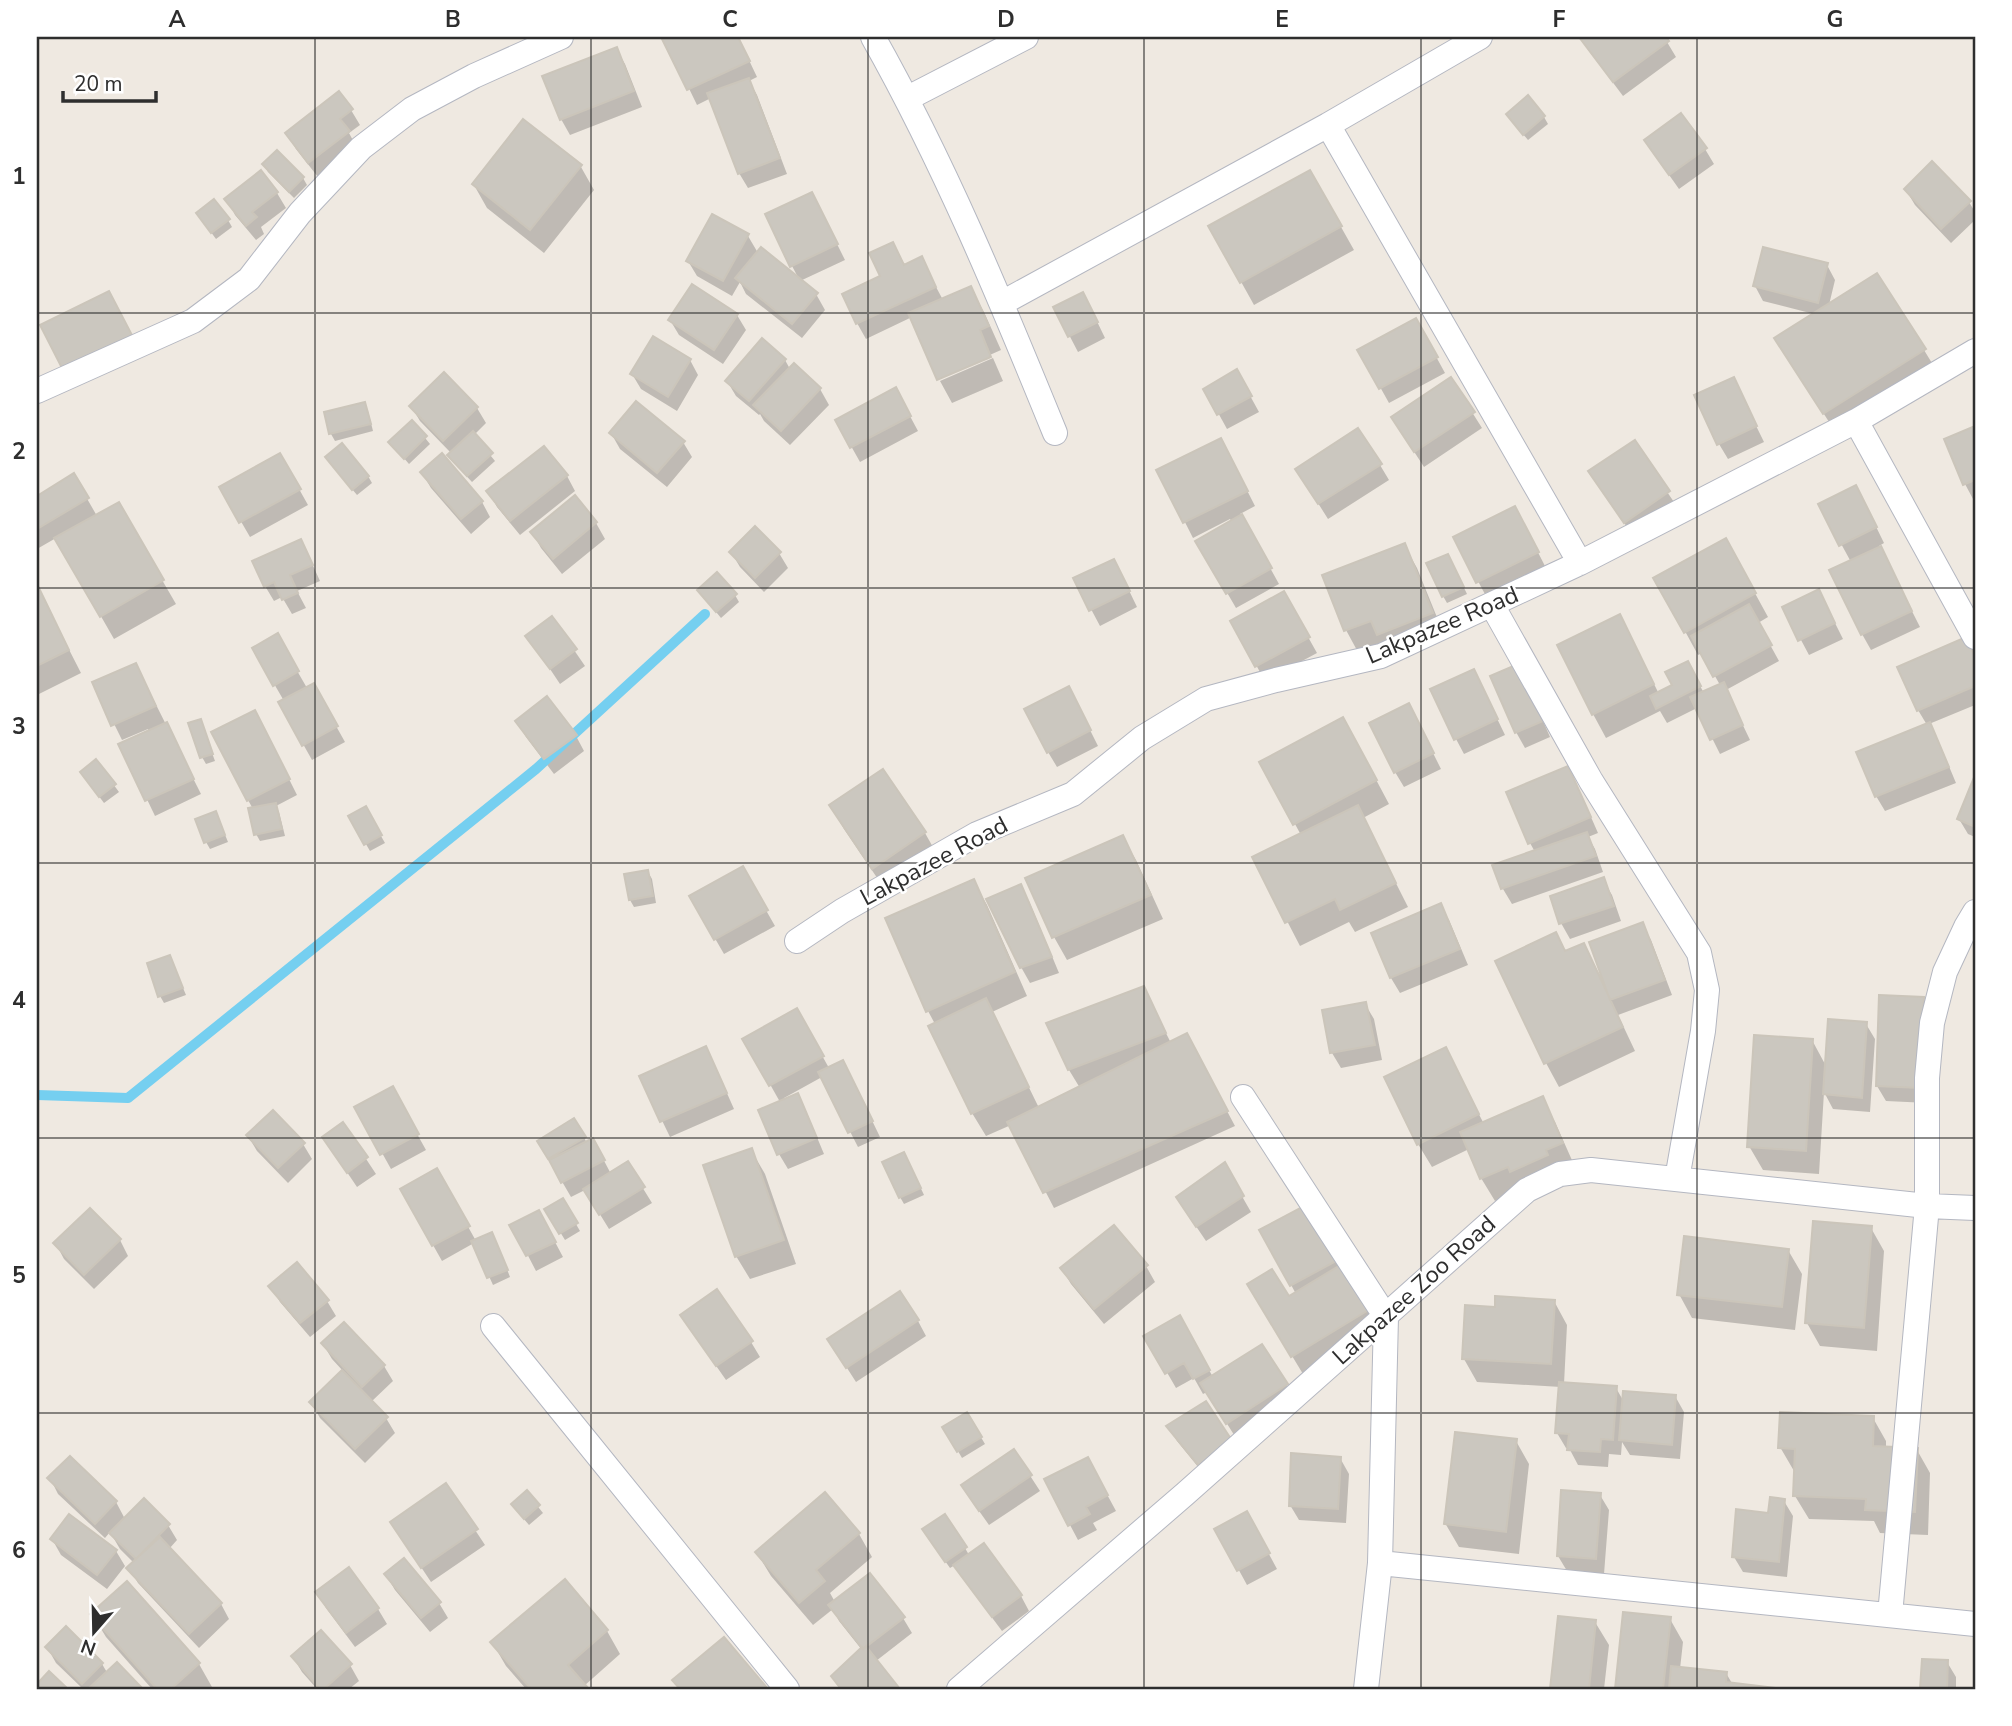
<svg xmlns="http://www.w3.org/2000/svg" width="2012" height="1726" font-family="'Nunito Sans',sans-serif">
<style>
.shadow{fill:#0003}
.lines{fill:none;stroke-linecap:round;stroke-linejoin:round}
.stream{stroke:#75cff0;stroke-width:10}
.building{fill:#cbc7bf;stroke:#cbc5ba;stroke-width:2}
.minor-casing{stroke:#b4b7c1;stroke-width:26}
.minor{stroke:#fff;stroke-width:24}
.grid{fill:none;stroke:#2e2e2e;stroke-width:2;stroke-opacity:0.55}
.labels{text-anchor:middle;stroke-width:5;stroke-linejoin:round;paint-order:stroke}
.street-label{font-size:24px;fill:#2e2e2e;stroke:#fff}
.neatline{fill:none;stroke:#2e2e2e;stroke-width:2.5}
.grid-label{font-size:23px;text-anchor:middle;font-weight:bold;fill:#2e2e2e}
</style>
<rect width="100%" height="100%" fill="#efe9e1"/>
<path class="shadow" d="M664,37H738L757,77L749,81L757,95L787,174L748,188L739,173L711,98L697,105Z
M1581,37H1664L1676,57L1623,96L1590,52Z
M616,49L625,64L642,107L570,135L561,119Z
M351,110L360,125L349,133L357,148L318,177L296,149L287,133Z
M1544,117L1548,124L1528,140L1512,121Z
M1705,149L1714,164L1679,189L1655,155Z
M277,152L303,178L307,185L294,198L268,172L264,165Z
M581,167L594,190L544,253L487,208L474,185Z
M1310,172L1354,250L1254,305L1210,226Z
M1906,190L1969,202L1975,212V220L1951,243L1915,205Z
M277,193L286,208L261,227L264,234L256,240L235,215L227,199Z
M820,210L845,260L800,281L816,294L825,310L802,338L746,294L740,282L732,296L697,276L688,261L748,236L758,253L800,281L792,266Z
M202,220H228L232,227L216,239Z
M893,244L905,266L921,259L943,300L971,289L984,312L1001,350L938,378L912,317L866,339L857,323L882,277Z
M1827,265L1835,280L1829,305L1924,350L1938,373L1838,436L1790,361L1814,314L1763,301L1755,286Z
M1055,308L1091,309L1105,338L1078,352Z
M737,315L746,330L723,364L679,335L670,320Z
M1416,320L1445,373L1389,403L1360,351Z
M993,358L1003,381L952,403L940,381Z
M690,360L698,375L677,411L641,389L632,374Z
M785,360L790,369L794,365L820,389L829,405L790,445L764,421L760,414L759,415L736,396L727,381Z
M1237,372L1259,412L1227,429L1205,389Z
M1451,379L1482,428L1424,467L1402,433Z
M1733,379L1764,442L1728,459L1719,444Z
M364,404L368,411L373,431L335,441L331,434Z
M904,405L918,431L860,462L837,421Z
M411,406L477,408L486,423L474,435L495,461L472,482L453,462L449,455L451,453L420,421Z
M412,422L430,444L409,464L390,442Z
M1975,428V498L1973,499L1965,484L1946,440Z
M611,433L683,442L692,457L667,487L620,449Z
M1634,443L1678,508L1634,537L1599,487Z
M280,455L308,505L250,537L221,487Z
M1229,455L1255,506L1240,514L1279,584L1236,608L1197,541L1232,522L1230,519L1193,538L1159,471Z
M331,464L368,476L372,483L357,495Z
M1380,465L1389,480L1328,519L1306,484Z
M422,473L482,502L490,517L471,534L431,488Z
M74,476L97,516L118,504L176,604L114,639L56,538L37,549V498Z
M567,476L575,491L520,535L497,507L489,492Z
M575,498L596,523L605,539L562,574L541,548L532,532Z
M1864,502L1884,543L1879,546L1920,627L1871,650L1862,634L1851,562L1820,505Z
M1523,523L1546,568L1487,598L1455,538Z
M1404,545L1417,568L1445,637L1359,654L1346,630L1324,576Z
M731,552L779,553L788,568L764,592L740,567Z
M309,557L320,581L297,591L306,608L292,614L282,597L274,601L265,586Z
M1452,563L1467,594L1447,603L1443,596Z
M1739,564L1768,617L1758,623L1779,661L1726,690L1750,740L1720,754L1697,708L1667,723L1660,711L1606,738L1593,714L1632,640L1659,694L1675,686L1687,663L1704,693L1720,685L1702,653L1698,655L1656,578Z
M1122,576L1137,607L1100,626L1075,579Z
M37,587L81,673L37,695Z
M699,591L735,595L739,602L721,618Z
M1284,594L1317,653L1265,681L1232,622Z
M1827,607L1843,639L1809,655L1784,608Z
M552,618L585,666L560,684L528,636Z
M277,636L307,688L313,685L345,742L312,760L280,703L284,701L254,649Z
M1966,639L1975,656V705L1929,724L1938,740L1956,783L1885,811L1876,796L1927,725L1918,710Z
M136,665L201,794L155,816L121,745L149,732L148,729L122,740L94,683Z
M1474,671L1505,735L1464,754L1456,739Z
M1492,677L1526,682L1550,737L1525,748L1516,732Z
M1077,704L1098,746L1057,767L1048,752Z
M200,721L215,761L206,764L202,757Z
M1417,721L1441,769L1404,787L1395,772Z
M517,722L576,736L584,751L554,774L526,737Z
M263,727L297,795L276,806L279,812L285,836L260,841L256,834L253,809L248,800Z
M1356,742L1389,804L1363,818L1408,907L1355,932L1349,922L1300,946L1254,857L1301,835L1261,762Z
M96,761L119,792L104,803L86,779Z
M1567,768L1576,783L1598,833L1588,837L1595,849L1603,872L1512,904L1503,889L1495,866L1535,852L1530,843Z
M1975,780V837L1968,834L1959,819Z
M831,806L925,833L938,856L886,891L844,829Z
M365,808L385,843L370,851L350,817Z
M219,820L228,842L210,849L206,842Z
M1122,837L1136,860L1163,919L1067,960L1054,937Z
M742,868L775,926L724,954L691,897Z
M648,872L652,879L656,903L634,907L630,900Z
M1603,880L1612,895L1621,921L1570,939L1561,923Z
M973,881L987,905L1027,996L992,1012L1039,1108L1080,1088L1069,1070L1049,1024L1143,988L1171,1043L1195,1051L1235,1126L1054,1208L1011,1125L986,1136L972,1113L935,1024L928,1011Z
M1020,886L1029,901L1059,973L1030,983L1021,967Z
M1440,905L1449,920L1468,965L1400,993L1391,978L1373,934Z
M1642,924L1651,940L1672,995L1618,1015L1635,1051L1559,1087L1546,1063L1497,962L1566,953L1583,945L1602,979L1604,978Z
M170,957L186,995L164,1003L160,996Z
M1923,998L1932,1014L1928,1103L1886,1101L1877,1086Z
M1365,1004L1374,1019L1382,1060L1341,1068L1332,1053Z
M797,1011L829,1068L851,1077L880,1137L858,1147L822,1077L784,1098L785,1100L797,1095L806,1111L824,1154L788,1169L779,1154L780,1102L745,1040Z
M1866,1024L1875,1039L1870,1112L1833,1109L1824,1092L1819,1174L1763,1170L1749,1146L1812,1040L1826,1066Z
M1445,1049L1484,1124L1542,1099L1555,1122L1575,1167L1495,1201L1481,1178L1469,1149L1432,1167L1418,1144Z
M714,1064L734,1109L670,1137L641,1077Z
M392,1089L426,1150L391,1169L357,1108Z
M574,1120L587,1143L601,1155L611,1174L628,1164L652,1203L609,1229L585,1190L571,1197L539,1142Z
M343,1124L376,1174L357,1187L324,1138Z
M248,1136L303,1144L312,1159L288,1183L257,1151Z
M751,1150L765,1174L796,1264L750,1279L736,1256Z
M908,1161L924,1195L904,1204L900,1197Z
M1224,1165L1251,1212L1206,1241L1187,1213Z
M437,1171L476,1241H496L510,1277L493,1285L474,1243L442,1261L402,1190Z
M562,1200L580,1231L565,1240L546,1209Z
M1318,1201L1392,1327L1306,1379L1263,1308L1296,1294L1262,1231Z
M90,1210L120,1240L128,1256L94,1289L64,1259L56,1244Z
M512,1225L547,1227L563,1257L536,1271Z
M1871,1228L1884,1251L1877,1351L1820,1346L1807,1323Z
M1788,1250L1802,1274L1795,1330L1692,1318L1679,1294Z
M1146,1266L1155,1282L1104,1324L1071,1284L1062,1269Z
M271,1286L327,1301L336,1316L310,1337L280,1302Z
M1554,1301L1567,1325L1564,1384L1616,1388L1624,1402L1675,1396L1684,1412L1680,1459L1630,1455L1622,1442L1621,1455L1609,1454L1608,1467L1578,1465L1569,1448H1566L1557,1433L1561,1387L1477,1382L1464,1359L1496,1309Z
M1179,1318L1213,1377L1286,1385L1295,1400L1236,1438L1207,1392L1203,1394L1194,1378L1176,1388L1146,1336Z
M918,1321L926,1336L856,1382L838,1354Z
M344,1324L384,1366L393,1381L371,1402L386,1418L395,1433L365,1463L320,1418L311,1402L343,1371L332,1359L323,1344Z
M691,1330L751,1342L760,1357L726,1380Z
M967,1414L985,1444L962,1458L944,1427Z
M1873,1418L1886,1441V1448L1917,1450L1930,1473L1928,1535L1880,1533L1874,1521L1809,1519L1795,1496L1796,1471H1794L1780,1447Z
M1168,1426L1240,1458L1208,1479L1177,1441Z
M1516,1441L1529,1464L1519,1554L1459,1547L1445,1523Z
M1014,1451L1040,1491L989,1525L972,1501Z
M70,1458L116,1502L125,1519L168,1525L177,1540L169,1549L221,1604L229,1619L199,1648L138,1583L129,1568L134,1563L120,1549L110,1532L105,1538L58,1494L50,1478Z
M1340,1458L1349,1474L1346,1523L1299,1520L1290,1505Z
M1096,1474L1116,1511L1093,1523L1097,1530L1078,1540L1070,1525Z
M446,1486L485,1545L431,1582L401,1537Z
M527,1493L543,1513L529,1525L517,1511Z
M1600,1495L1609,1510L1604,1574L1567,1571L1558,1556Z
M1784,1501L1793,1516L1787,1577L1743,1572L1734,1557L1770,1514Z
M1247,1513L1277,1569L1247,1585L1217,1530Z
M859,1534L872,1557L830,1593L835,1602L903,1618L912,1633L876,1661L897,1689H841L833,1676L862,1650L839,1621L833,1609L813,1625L771,1576L757,1553Z
M928,1537L965,1548L969,1555L1021,1596L1029,1611L1002,1631L964,1580L955,1565L950,1568Z
M52,1539L116,1551L125,1566L107,1589L61,1555Z
M386,1575L439,1603L448,1618L430,1632L395,1590Z
M317,1592L378,1609L387,1624L355,1647L326,1608Z
M92,1614L199,1664L212,1687L210,1689H152L106,1637Z
M1624,1614L1670,1619L1683,1642L1680,1669L1726,1673L1733,1685L1775,1689H1616Z
M1559,1618L1595,1622L1609,1645L1604,1689H1551Z
M607,1631L620,1654L584,1686L587,1689H526L506,1666L492,1642Z
M47,1647L102,1664L108,1674L117,1665L140,1689H83L56,1663Z
M293,1657L350,1665L359,1681L349,1689H317L302,1672Z
M1923,1661L1947,1662L1956,1677V1689H1922Z"/>
<g class="lines">
<path class="stream" d="M37,1095L128,1098L536,769L705,614"/>
</g>
<path class="building" d="M661,37H738L750,61L687,90Z
M1579,37H1666L1669,41L1613,82Z
M617,47L634,91L560,120L542,76Z
M749,78L780,158L738,174L707,93Z
M339,91L353,109L340,119L350,131L308,163L285,133Z
M1528,95L1545,116L1523,135L1506,114Z
M1681,113L1707,148L1669,175L1644,140Z
M523,119L582,165L530,230L472,184Z
M277,150L304,177L289,192L262,164Z
M1932,161L1971,201L1941,229L1904,189Z
M261,170L278,192L252,212L257,217L246,226L224,199Z
M1310,170L1342,226L1240,283L1208,226Z
M812,192L838,244L790,267L765,214Z
M214,199L230,219L211,233L196,213Z
M712,214L749,234L723,281L686,261Z
M893,242L904,265L922,256L936,287L856,324L842,294L880,276L869,253Z
M761,247L818,293L792,324L735,278Z
M1763,247L1828,263L1818,303L1753,286Z
M1877,273L1926,349L1823,414L1774,338Z
M692,284L738,314L714,350L668,320Z
M971,286L989,326L980,330L991,357L937,380L908,313Z
M109,291L134,339L65,374L40,325Z
M1083,292L1098,322L1068,337L1053,307Z
M1416,318L1438,357L1379,389L1357,350Z
M653,336L691,359L668,397L630,374Z
M762,338L786,359L749,401L725,381Z
M794,363L821,388L781,431L753,405Z
M1237,369L1252,396L1217,415L1203,389Z
M444,372L478,407L443,441L409,406Z
M1451,377L1475,412L1414,452L1391,417Z
M1734,377L1757,426L1717,445L1694,395Z
M896,387L911,416L850,448L835,420Z
M636,401L685,441L657,473L609,433Z
M365,402L371,424L329,434L324,412Z
M412,420L427,436L404,459L388,442Z
M1975,426V480L1963,485L1944,439Z
M1358,428L1382,464L1318,504L1295,469Z
M473,431L493,453L467,476L447,455Z
M1221,438L1248,491L1183,523L1156,470Z
M1635,440L1670,491L1624,523L1588,471Z
M342,443L369,476L352,490L325,457Z
M544,446L568,475L510,521L486,491Z
M280,453L301,489L239,523L219,487Z
M442,453L483,501L461,519L420,472Z
M74,473L89,498L37,529V496Z
M1856,485L1877,527L1839,546L1818,504Z
M575,495L597,522L553,559L530,532Z
M119,502L164,580L100,617L54,538Z
M1515,506L1539,552L1476,583L1453,537Z
M1242,514L1272,568L1226,594L1195,541Z
M755,526L781,552L755,578L729,552Z
M1726,538L1756,593L1684,633L1653,578Z
M301,539L313,565L290,575L298,593L282,600L274,582L264,587L252,561Z
M1405,543L1433,613L1377,635L1371,621L1344,631L1322,575Z
M1881,546L1912,611L1861,635L1829,570Z
M1448,554L1464,587L1442,597L1426,563Z
M1114,559L1130,591L1089,611L1073,578Z
M717,572L737,594L716,612L697,590Z
M37,584L69,650L37,666Z
M1819,589L1835,623L1798,641L1782,607Z
M1284,591L1310,637L1255,667L1230,621Z
M1749,604L1772,645L1713,677L1691,636Z
M1620,614L1654,684L1592,715L1557,645Z
M552,616L577,649L550,669L525,636Z
M278,633L299,671L273,686L252,648Z
M1966,637L1975,657V686L1917,711L1897,667Z
M1688,661L1701,686L1656,709L1650,696L1672,685L1665,672Z
M136,663L156,706L111,726L92,682Z
M1518,664L1543,721L1515,733L1490,676Z
M1474,669L1498,719L1454,740L1430,689Z
M1724,682L1743,725L1710,740L1690,697Z
M314,683L338,726L302,746L278,702Z
M1069,686L1091,730L1047,753L1024,709Z
M547,696L577,735L544,759L515,721Z
M1409,703L1434,753L1394,773L1369,723Z
M255,710L290,779L247,801L211,732Z
M1343,717L1377,780L1293,825L1259,762Z
M201,719L213,754L200,758L188,723Z
M167,722L194,779L145,801L118,744Z
M1930,722L1949,767L1875,797L1856,752Z
M96,759L116,784L99,797L80,772Z
M1568,766L1591,817L1528,844L1506,792Z
M883,769L926,832L872,869L829,805Z
M1975,775V827L1957,819Z
M276,803L282,829L254,835L248,808Z
M1358,805L1396,883L1340,910L1335,899L1285,923L1252,857Z
M366,806L382,835L364,845L348,816Z
M216,811L225,835L204,843L195,819Z
M1587,832L1596,856L1501,889L1492,865Z
M1123,835L1151,895L1052,938L1025,878Z
M743,866L768,910L714,940L689,896Z
M648,870L653,896L629,900L624,874Z
M1604,877L1614,906L1559,924L1550,896Z
M974,879L1015,972L926,1012L885,918Z
M1021,884L1052,957L1020,968L986,899Z
M1441,903L1460,949L1390,978L1371,933Z
M1643,922L1665,980L1610,1000L1589,942Z
M1556,932L1565,951L1584,943L1623,1027L1544,1064L1495,961Z
M170,955L183,988L158,997L147,963Z
M1144,986L1166,1033L1068,1070L1046,1023Z
M1879,995L1924,997L1920,1088L1876,1086Z
M986,998L1029,1087L971,1114L928,1026Z
M1366,1002L1375,1045L1330,1053L1322,1010Z
M797,1008L824,1056L769,1086L742,1039Z
M1828,1019L1867,1022L1862,1098L1823,1094Z
M1187,1033L1228,1111L1043,1193L1007,1122Z
M1754,1035L1813,1039L1806,1151L1747,1147Z
M706,1046L727,1093L660,1122L639,1076Z
M1446,1047L1479,1114L1417,1145L1384,1077Z
M843,1060L873,1121L848,1133L818,1072Z
M393,1086L419,1134L380,1155L354,1107Z
M798,1093L817,1138L777,1155L758,1110Z
M1543,1096L1563,1143L1546,1150L1548,1155L1510,1172L1508,1167L1480,1179L1460,1132Z
M273,1110L305,1143L278,1168L246,1135Z
M574,1118L586,1137L548,1159L537,1141Z
M343,1122L368,1157L347,1173L322,1137Z
M593,1138L605,1160L561,1183L549,1160Z
M752,1148L784,1240L735,1257L703,1165Z
M904,1152L921,1188L899,1198L882,1162Z
M628,1161L645,1187L599,1215L583,1189Z
M1225,1162L1244,1196L1196,1227L1176,1197Z
M437,1168L470,1226L432,1246L400,1189Z
M563,1198L578,1223L559,1234L544,1209Z
M1319,1198L1349,1254L1290,1286L1259,1230Z
M90,1208L121,1239L84,1275L53,1243Z
M539,1210L556,1242L526,1256L509,1225Z
M1813,1221L1872,1226L1864,1328L1805,1323Z
M1114,1225L1148,1265L1094,1309L1060,1268Z
M492,1232L508,1270L487,1278L471,1241Z
M1684,1236L1789,1249L1782,1307L1677,1295Z
M1352,1258L1380,1303L1291,1357L1247,1284L1272,1269L1289,1296Z
M297,1262L329,1300L300,1323L268,1286Z
M717,1289L753,1341L716,1366L680,1315Z
M900,1291L919,1320L846,1368L827,1339Z
M1495,1296L1555,1300L1551,1364L1462,1359L1465,1305L1495,1307Z
M1180,1315L1210,1370L1193,1379L1184,1363L1165,1374L1143,1336Z
M344,1322L385,1365L362,1387L321,1343Z
M1262,1344L1288,1384L1226,1424L1200,1383Z
M342,1370L388,1417L355,1449L309,1402Z
M1559,1382L1617,1386L1613,1440L1601,1439L1600,1452L1567,1450L1569,1434L1555,1433Z
M1623,1391L1676,1395L1672,1445L1619,1440Z
M1206,1401L1233,1442L1198,1465L1166,1426Z
M967,1412L982,1437L957,1452L942,1427Z
M1780,1412L1874,1416L1873,1446L1918,1448L1915,1512L1865,1510L1866,1499L1793,1496L1795,1449L1778,1448Z
M1455,1432L1517,1439L1506,1532L1444,1524Z
M1014,1449L1032,1475L979,1511L961,1485Z
M1291,1453L1341,1457L1338,1509L1289,1506Z
M70,1456L117,1501L95,1524L47,1478Z
M1088,1457L1108,1495L1086,1507L1090,1514L1068,1526L1044,1479Z
M446,1483L478,1529L421,1568L390,1522Z
M527,1490L540,1505L524,1519L511,1504Z
M1561,1490L1601,1493L1596,1559L1557,1556Z
M825,1492L860,1533L816,1570L825,1581L799,1603L755,1552Z
M1770,1497L1785,1499L1779,1562L1732,1557L1736,1509L1768,1513Z
M144,1498L170,1524L136,1559L109,1533Z
M1247,1511L1270,1553L1237,1571L1214,1529Z
M69,1514L117,1550L97,1575L50,1539Z
M945,1514L967,1547L945,1562L922,1529Z
M160,1537L222,1603L189,1634L126,1568Z
M984,1543L1022,1595L992,1617L953,1565Z
M404,1558L441,1602L421,1618L384,1574Z
M349,1567L379,1608L346,1633L315,1592Z
M870,1573L905,1617L863,1649L828,1605Z
M565,1579L608,1630L568,1665L589,1689H531L490,1642Z
M127,1581L200,1663L171,1689H157L90,1614Z
M1623,1612L1671,1617L1663,1689H1615Z
M1558,1616L1596,1620L1589,1689H1550Z
M66,1626L103,1663L82,1684L45,1647Z
M321,1630L352,1664L324,1689H320L291,1656Z
M724,1637L768,1689H680L672,1680Z
M866,1646L900,1689H841L831,1676L862,1647L863,1649Z
M1922,1659L1948,1660L1947,1689H1920Z
M117,1662L143,1689H88Z
M1671,1666L1727,1672L1726,1682L1783,1689H1669Z
M49,1671L68,1689H37V1684Z"/>
<g class="lines">
<g class="minor-casing">
<path id="minor" d="M873,37C944,163 1000,298 1055,433
M908,98L1026,37
M1328,125L1580,563
M1002,303L1328,125L1480,37
M37,391L193,321L249,279L300,213L361,148L412,109L474,76L561,37
M1856,421L1975,637
M1492,605L1591,781L1699,953L1707,990L1703,1031L1677,1179
M797,941L842,911L977,834L1073,794L1142,738L1206,699L1276,680L1381,656L1580,563L1856,421L1975,351
M1243,1097L1386,1317L1380,1563L1975,1624
M493,1326L787,1689
M1890,1615L1927,1206V1078L1932,1023L1945,972L1966,927L1975,912
M959,1689L1185,1494L1527,1190L1560,1174L1591,1170L1927,1206L1975,1208
M1366,1689L1380,1563"/>
</g>
<use href="#minor" class="minor"/>
</g>
<path class="grid" d="M315,37V1689M591,37V1689M868,37V1689M1144,37V1689M1421,37V1689M1697,37V1689M37,313H1975M37,588H1975M37,863H1975M37,1138H1975M37,1413H1975"/>
<g class="labels">
<g class="street-label">
<text transform="translate(1442 625) rotate(-23)" y="8">Lakpazee Road</text>
<text transform="translate(934 861) rotate(-28)" y="8">Lakpazee Road</text>
<text transform="translate(1414 1290) rotate(-42)" y="8">Lakpazee Zoo Road</text>
</g>
</g>
<rect width="2012" height="1726" fill="none" stroke="#ffffff" stroke-width="77"/>
<g transform="translate(94 1632) rotate(200)" stroke="#ffffff" stroke-width="5" paint-order="stroke">
<path d="M0-5L12 26L0 18L-12 26Z" fill="#2e2e2e"/>
<text y="-10" font-size="19" font-weight="bold" text-anchor="middle" fill="#2e2e2e">N</text>
</g>
<path d="M63 91v10h93v-10" fill="none" stroke="#2e2e2e" stroke-width="3.5"/>
<text x="74" y="91" font-size="21" fill="#2e2e2e" stroke="#ffffff" stroke-width="5" paint-order="stroke">20 m</text>
<rect x="38" y="38" width="1936" height="1650" class="neatline"/>
<g class="grid-label">
<text x="177" y="27">A</text>
<text x="453" y="27">B</text>
<text x="730" y="27">C</text>
<text x="1006" y="27">D</text>
<text x="1282" y="27">E</text>
<text x="1559" y="27">F</text>
<text x="1835" y="27">G</text>
<text x="19" y="184">1</text>
<text x="19" y="459">2</text>
<text x="19" y="734">3</text>
<text x="19" y="1008">4</text>
<text x="19" y="1283">5</text>
<text x="19" y="1558">6</text>
</g>
</svg>
